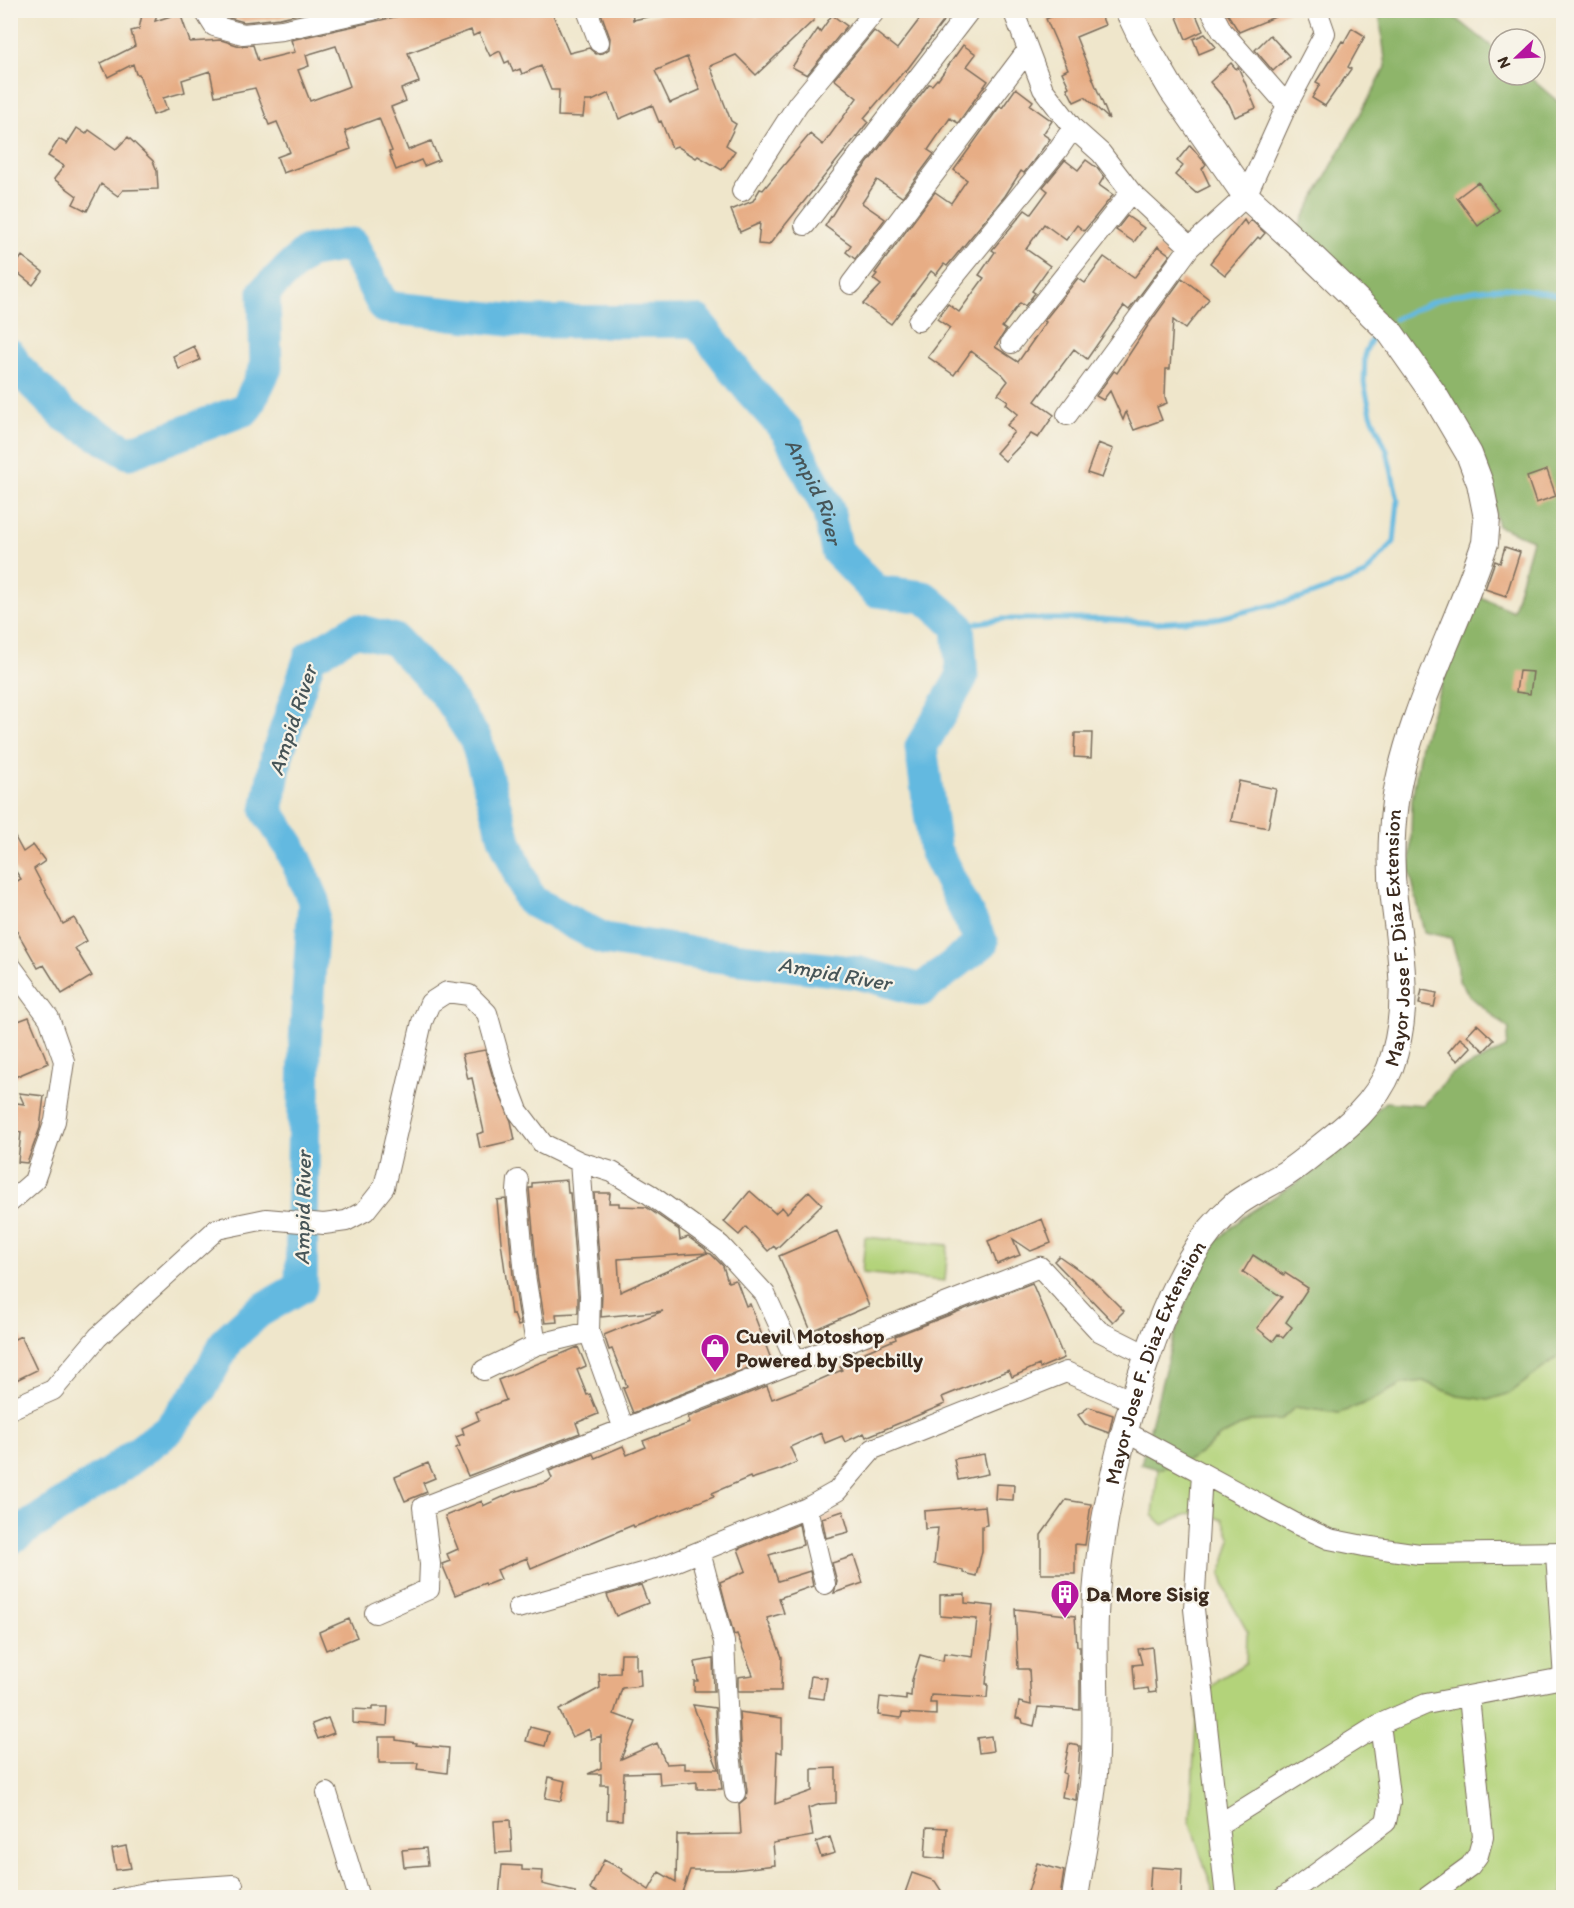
<svg xmlns="http://www.w3.org/2000/svg" width="1574" height="1908" font-family="Itim,sans-serif">
<style>
.green{fill:#b3d37a;stroke:#777e4c;stroke-width:1.5}
.forest{fill:#8eb56a;stroke:#647044;stroke-width:1.5}
.lines{fill:none;stroke-linecap:round;stroke-linejoin:round}
.stream{stroke:#63b9e0;stroke-width:5}
.river{stroke:#63b9e0;stroke-width:33}
.building{fill:#e7ad85;fill-rule:evenodd}
.minor-casing{stroke:#7a6c5b;stroke-width:22}
.tertiary-casing{stroke:#7a6c5b;stroke-width:28}
.minor{stroke:#fff;stroke-width:20}
.tertiary{stroke:#fff;stroke-width:26}
.labels{text-anchor:middle;stroke-width:4.5;stroke-linejoin:round;paint-order:stroke}
.street-label{font-size:21px;fill:#3b2a1e;stroke:#f7f3e8}
.poi-label{font-size:21px;font-weight:bold;fill:#3b2a1e;stroke:#f7f3e8;text-anchor:start}
.water-label{font-size:22px;font-style:italic;fill:#475558;stroke:#f7f3e8}
</style>
<rect width="100%" height="100%" fill="#f7f3e8"/>
<filter id="ink" filterUnits="userSpaceOnUse"><feTurbulence type="fractalNoise" baseFrequency=".0167" numOctaves="2"/><feDisplacementMap in="SourceGraphic" scale="12" xChannelSelector="R" yChannelSelector="G"/><feConvolveMatrix kernelMatrix="1 2 1 2 8 2 1 2 1" color-interpolation-filters="sRGB"/></filter>
<filter id="wash" filterUnits="userSpaceOnUse"><feTurbulence type="fractalNoise" baseFrequency=".008" numOctaves="4" result="noise"/><feDisplacementMap in="SourceGraphic" scale="24" xChannelSelector="R" yChannelSelector="G"/><feGaussianBlur stdDeviation="1.35" result="paint"/><feColorMatrix in="noise" values="0 0 0 0 0 0 0 0 0 0 0 0 0 0 0 0 0 1.4 0 .05"/><feComposite in="paint" operator="in"/></filter>
<g filter="url(#wash)">
<rect width="100%" height="100%" fill="#efe6cb"/>
<path class="green" d="M865,1237L948,1245L945,1281L862,1273Z
M1563,1353V1897H1215L1190,1823L1197,1703L1219,1679L1246,1663L1247,1631L1229,1599L1221,1574L1231,1539L1223,1520C1195,1509 1189,1512 1163,1525L1153,1515L1158,1469L1182,1463L1199,1454L1221,1436L1250,1421L1281,1420L1295,1407L1339,1413L1371,1401L1401,1384L1423,1381L1458,1396L1510,1393Z"/>
<path class="forest" d="M1379,11H1447L1499,52V75H1527L1563,106V1353L1510,1393L1488,1400L1458,1396L1423,1381L1401,1384L1371,1401L1339,1413L1295,1407L1281,1420L1250,1421L1221,1436L1199,1454L1182,1463L1158,1469L1141,1464L1171,1346L1195,1276L1213,1244L1244,1216L1318,1169L1385,1102L1424,1105L1451,1074L1506,1048L1509,1029L1471,997L1459,981L1457,959L1451,938L1424,932L1410,872L1412,800L1421,744L1473,594L1513,611L1532,540L1498,526L1481,453L1296,231L1386,67Z"/>
<g class="lines">
<path class="stream" d="M1395,319C1431,301 1461,289 1503,288C1522,287 1544,293 1564,296
M958,626L1003,619H1100L1155,623L1214,619L1302,598L1363,576L1394,542L1398,500L1387,451L1371,414L1364,383L1365,352L1375,333"/>
<path class="river" id="s1" d="M10,355L15,365L64,415L129,453L246,409L266,368L264,292L307,252L352,244L384,307L529,322L697,321L750,390L787,431L828,509L837,551L876,591L924,597L958,626L962,677L921,747L935,850L982,943L921,990L859,973L699,954L604,939L530,900L504,837L476,740L445,693L395,640L356,630L310,657L277,755L267,811L290,846L314,901L305,1042L301,1287L258,1312L227,1340L201,1389L169,1429L115,1470L10,1539"/>
</g>
<g id="blocks">
<path class="building" d="M143,10H158L155,21L180,13L190,42L221,40L240,46L253,45L258,61L295,52L291,40L426,10H551L569,53L589,48L596,54L603,53L609,49L610,38L600,10H632L633,20L679,10H753L756,17L774,10H810L814,20L756,75L736,55L710,66L731,121L736,124L726,145L735,151L722,170L698,156L696,158L677,146L672,148L661,121L659,122L652,105L619,119L609,93L592,101H585L583,117L558,116L559,90H551L541,66L522,74L520,69L513,72L509,61L505,63L500,51L490,56L479,33L473,36L471,30L408,53L419,82L401,89L406,101L391,107L408,150L431,141L439,160L424,166L421,160L396,170L389,152L392,151L379,118L345,131L351,149L283,173L277,157L290,152L277,122L269,125L255,88L215,96L210,71L182,80L185,92L163,98L167,110L153,115L139,74H136L133,64L108,77L101,63L135,46L131,31L139,29ZM336,46L350,86L310,101L298,70L309,66L306,55ZM687,57L700,90L670,103L655,71Z
M218,10H315L280,18L244,22L222,16Z
M908,10H952L906,71L905,70L864,118L868,122L769,245L758,244L760,223L740,232L731,210L753,201L760,189L763,190L810,134L823,145L857,98L834,79L874,31L897,49L919,20Z
M1066,10H1099L1105,25L1076,37L1109,119L1085,97L1074,102L1067,88L1069,87L1062,72L1068,69L1046,19Z
M1174,10H1194L1203,31L1186,39Z
M1225,10H1289V11L1239,32Z
M832,15L847,26L807,75L792,67L818,29L820,32Z
M1352,28L1365,36L1348,67L1351,69L1325,106L1312,98L1320,84L1316,82L1342,41L1344,42Z
M1205,34L1216,47L1199,54L1193,39Z
M1270,35L1289,56L1273,71L1255,50Z
M963,45L976,54L967,66L988,81L958,123L950,118L928,150L934,154L902,197L877,180L862,203L885,219L855,259L846,252L851,245L825,226L852,183L929,84L932,85L937,79L938,80Z
M1231,63L1236,69L1238,67L1239,69L1256,108L1235,117L1229,104L1210,82Z
M1016,88L1033,101L1030,105L1052,121L1043,134L1050,139L1024,173L1021,171L1005,196L947,266L944,264L936,275L931,271L891,324L863,304L881,285L873,279L877,274L875,273L935,192L951,203L967,180L954,170L1000,106L1002,108Z
M77,128L86,134L89,130L116,149L128,137L153,161L157,171L158,189L123,190L118,196L101,184L87,211L73,204L77,196L54,179L64,166L48,156L59,139L67,144Z
M1190,145L1206,164L1202,169L1210,186L1196,193L1175,175L1183,166L1177,161Z
M1065,160L1078,170L1086,160L1097,168L1104,177L1099,185L1113,195L1084,231L1077,225L1066,240L1044,224L1026,249L1050,266L1032,291L1035,293L1025,306L1020,303L1002,327L1006,330L995,347L1018,362L1046,322L1044,321L1078,278L1085,283L1104,257L1134,278L1158,246L1170,255L1129,310L1124,306L1087,359L1074,349L1035,401L1054,415L1038,438L1031,434L1005,461L996,453L1014,432L1007,425L1018,414L1006,404L1008,401L998,394L1008,381L1003,375L971,351L954,375L928,357L950,328L937,319L948,304L959,312L984,278L979,275L995,252L992,250L1025,210L1031,214L1048,191L1043,187Z
M1478,182L1499,210L1478,226L1457,198Z
M1127,216L1144,228L1134,242L1116,230Z
M1244,220L1247,225L1251,220L1265,233L1260,239L1258,237L1225,275L1210,263Z
M22,256L43,272L33,285L13,269Z
M1182,278L1209,299L1185,329L1173,320L1170,369H1166L1165,397L1167,403L1157,407L1162,420L1134,430L1126,412L1123,420L1110,391L1103,400L1096,396L1114,371L1117,373L1149,324Z
M194,346L200,360L179,369L173,356Z
M1098,443L1113,449L1102,478L1087,473Z
M1547,470L1556,496L1536,503L1527,477Z
M1505,547L1520,552L1506,596L1485,589L1495,561L1500,563Z
M1519,671L1533,672L1530,694L1516,692Z
M1075,733H1092L1091,758L1074,757Z
M1239,781L1276,789L1268,828L1231,821Z
M10,828L23,852L33,845L45,861L34,869L63,924L74,918L87,941L75,948L92,976L62,994L44,965L38,968L10,919V885L21,879L10,863Z
M1422,990L1437,993L1434,1007L1419,1004Z
M29,1017L48,1063L10,1079V1024Z
M1477,1024L1494,1040L1484,1051L1467,1035Z
M1460,1038L1471,1047L1458,1061L1448,1052Z
M485,1050L493,1078L511,1121L515,1140L480,1148L477,1134L484,1132L472,1078L468,1079L462,1054Z
M19,1093L44,1096L40,1128L27,1163L18,1162L21,1132L10,1131V1102L24,1104Z
M567,1180L568,1193H570L578,1295V1313L556,1314L557,1322L545,1323L537,1274L529,1188H532V1183Z
M750,1191L775,1213L782,1207L787,1213L809,1191L822,1204L776,1249L774,1246L768,1251L746,1227L739,1235L724,1222Z
M594,1193H610L609,1203H619V1206L646,1207L679,1230L680,1240L688,1237L705,1249L707,1253L618,1259L620,1292L707,1253L711,1254L723,1266L728,1282L735,1280L737,1282L746,1306L750,1304L771,1359L633,1413L623,1388L627,1386L612,1349L609,1350L604,1335L663,1311L601,1317L602,1294Z
M506,1199L513,1276L521,1325L518,1326L514,1314H511L501,1242L497,1200Z
M1042,1219L1051,1243L1031,1251L1013,1239L1020,1255L997,1264L988,1241Z
M837,1231L869,1306L811,1331L779,1256Z
M1253,1255L1284,1275L1285,1273L1308,1288L1286,1322L1292,1327L1283,1338L1278,1334L1273,1341L1257,1328L1282,1297L1243,1272Z
M1059,1256L1092,1279L1124,1311L1113,1322L1054,1261Z
M1032,1283L1064,1358L1040,1368L1039,1365L1012,1377L1009,1370L942,1397L945,1404L866,1437L864,1433L845,1442L842,1436L825,1443L821,1433L790,1447L797,1462L782,1469L751,1479L750,1477L712,1493L714,1496L634,1527L633,1525L531,1568L527,1558L497,1570L501,1579L486,1585L485,1583L455,1595L442,1564L450,1561L447,1554L458,1549L445,1516L482,1501L483,1506L514,1492L547,1482L552,1478L549,1471L593,1454L595,1458L623,1446L627,1455L646,1447L643,1441L690,1423L688,1417L767,1386L772,1399L803,1387L842,1370L840,1367L867,1356L865,1352L896,1339L895,1336Z
M21,1336L37,1370L10,1383V1341Z
M578,1347L586,1366L577,1370L587,1395L590,1394L598,1414L576,1423L580,1433L468,1476L456,1448L460,1446L456,1437L464,1434L462,1428L479,1420L476,1412L506,1400L498,1380Z
M1089,1407L1113,1415L1109,1433L1085,1424L1078,1415Z
M984,1454L988,1474L958,1480L954,1459Z
M428,1463L435,1478L423,1483L427,1492L405,1501L395,1477Z
M996,1484L1014,1485L1013,1500L995,1499Z
M1066,1500L1091,1504L1085,1545L1075,1544V1574H1041V1535Z
M985,1506L987,1525L982,1526V1551L976,1576L963,1573V1570L934,1564L938,1528L925,1529L924,1511Z
M843,1511L849,1532L826,1538L822,1518Z
M799,1524L803,1545L769,1555L778,1581L810,1571L813,1586L779,1598L784,1613L767,1618L782,1657L781,1691H738V1677L753,1675L737,1634L734,1635L720,1582L746,1571L738,1549Z
M854,1556L863,1583L834,1593L837,1582L832,1563Z
M641,1585L648,1603L616,1616L607,1595Z
M965,1594V1603L994,1606L986,1684H988L987,1698L931,1695L930,1703H936V1715L902,1713L901,1718L878,1715L880,1697L906,1700V1695L911,1696L912,1680L920,1655L943,1661L944,1653L973,1657L977,1619L940,1616V1595Z
M1015,1609L1075,1616L1077,1646H1080V1710L1038,1707L1034,1726L1023,1723L1022,1719L1016,1718L1019,1702L1031,1705L1029,1669H1018Z
M349,1619L357,1637L326,1650L319,1632Z
M1152,1647L1156,1692L1149,1693L1148,1688L1135,1690L1133,1665L1142,1664L1138,1649Z
M621,1653H636V1670L640,1669L641,1686L622,1688L614,1714L636,1722L621,1759L657,1743L666,1764L685,1763V1769H718L693,1705L715,1708L717,1748L722,1789H697V1782L660,1785L659,1772L624,1773L622,1820L607,1819L608,1785H601V1774H588L601,1768V1736L591,1739L589,1729L572,1737L559,1710L600,1688L599,1674L620,1673Z
M713,1659L714,1691H694V1681H698L695,1662Z
M811,1676L827,1678L824,1699L808,1697Z
M372,1707H388L387,1726L353,1723V1709L372,1710Z
M739,1712L782,1718V1753L777,1751L775,1804L812,1791V1769L836,1768V1803L821,1804L808,1808L813,1836L773,1843L775,1865L733,1870H690L680,1898H608L590,1889L604,1860L622,1869L621,1871L649,1890L659,1872L676,1882L677,1835L741,1834L739,1804L746,1798L747,1791L741,1745Z
M328,1718L334,1733L318,1739L312,1724Z
M530,1727L549,1732L545,1746L526,1741Z
M991,1736L993,1751L979,1753L977,1738Z
M379,1737H396V1740L417,1743L416,1745L449,1748L447,1773L417,1769L418,1763H379Z
M1069,1744L1080,1746L1076,1800L1062,1797L1066,1774L1063,1773Z
M549,1777L565,1781L561,1801L545,1798Z
M510,1820L512,1852L496,1853L494,1821Z
M927,1827L947,1828L945,1859L925,1857Z
M830,1837L835,1853L821,1857L816,1842Z
M126,1846L131,1868L116,1870L112,1849Z
M426,1848L428,1865L404,1867L402,1850Z
M1037,1863L1064,1871L1060,1898H1026Z
M502,1865L522,1866V1870L543,1871L542,1884L575,1892V1898H499Z
M1151,1867L1182,1869L1181,1898H1149Z
M912,1873L935,1881L946,1898H918L905,1893Z"/>
</g>
</g>
<g filter="url(#ink)">
<use href="#blocks" fill-opacity="0" stroke="#7a6c5b" stroke-width="1.5"/>
<g class="lines">
<g class="minor-casing">
<path id="minor" d="M204,10L214,26L243,34L282,30L373,10
M587,10L599,42
M1013,10L1043,89L1073,128L1101,153L1131,192L1190,247
M1211,10L1222,31L1287,105
M742,191L798,104L876,10
M805,225L970,10
M851,284L1027,51
M918,321L1057,151L1073,128
M1011,343L1131,192
M1067,415L1190,247L1246,196L1287,105L1325,33L1317,10
M10,965L49,1018L64,1061L55,1121L34,1181L10,1202
M580,1162L590,1295L589,1332
M518,1180L517,1191L525,1275L536,1345
M484,1370L536,1345L589,1332L624,1429
M10,1409L53,1390L98,1337L217,1229L266,1219L324,1224L346,1221L365,1211L384,1187L422,1022L430,1003L447,992L469,995L487,1013L504,1074L518,1111L543,1144L580,1162L612,1172L649,1194L720,1245L765,1294L796,1362
M1124,1431L1298,1525L1329,1539L1364,1546L1419,1554L1564,1552
M1202,1473L1194,1609L1226,1898
M807,1508L825,1584
M700,1552L724,1642L729,1746L735,1793
M1556,1553L1564,1680
M518,1608L659,1568L807,1508L837,1491L873,1449L1066,1372L1133,1401
M375,1613L429,1589L430,1564L423,1507L1040,1267L1099,1331L1147,1355
M327,1793L359,1898
M1218,1825L1380,1724L1426,1704L1563,1678
M120,1898L161,1890L233,1885
M1283,1898L1386,1822L1390,1803L1380,1724
M1426,1898L1470,1866L1478,1855L1483,1837L1469,1696"/>
</g>
<g class="tertiary-casing">
<g id="tertiary">
<path id="s2" d="M1075,1898C1081,1856 1091,1814 1094,1773C1098,1721 1093,1668 1095,1616C1097,1542 1113,1469 1134,1398C1148,1351 1165,1303 1190,1260C1202,1239 1218,1219 1237,1203C1251,1193 1267,1185 1282,1176C1294,1169 1306,1159 1317,1150C1347,1127 1376,1104 1390,1068C1411,1010 1401,957 1394,899C1390,867 1391,834 1395,802C1408,714 1457,628 1485,543L1487,518L1480,483L1469,454L1435,396L1390,332L1303,248L1246,196L1172,90L1142,39L1128,10"/>
</g>
</g>
<use href="#minor" class="minor"/>
<use href="#tertiary" class="tertiary"/>
</g>
</g>
<defs>
<g id="shop-pin" transform="scale(1.5)"><path d="M0 17L-7.5 6A9.5 9.5 0 1 1 7.5 6Z" fill="#b5179e" stroke="#f7f3e8"/><path d="M-5-2.5h2.3a2.7 3.5 0 0 1 5.4 0H5L5.5 6h-11ZM-1.5-2.5h3a1.5 2.3 0 0 0-3 0Z" fill="#fff"/></g>
<g id="building-pin" transform="scale(1.5)"><path d="M0 17L-7.5 6A9.5 9.5 0 1 1 7.5 6Z" fill="#b5179e" stroke="#f7f3e8"/><path d="M-4-6H4V6H1V3H-1V6H-4ZM-2.5-4.3h1.7v1.8h-1.7ZM.8-4.3h1.7v1.8H.8ZM-2.5-1h1.7V.8h-1.7ZM.8-1h1.7V.8H.8Z" fill="#fff"/></g>
</defs>
<g fill-rule="evenodd">
<use href="#shop-pin" x="715" y="1348"/>
<use href="#building-pin" x="1065" y="1594"/>
</g>
<g class="labels">
<g class="street-label">
<text dy="7" stroke="none"><textPath href="#s2" startOffset="1068">Mayor Jose F. Diaz Extension</textPath></text>
<text dy="7" stroke="none"><textPath href="#s2" startOffset="546">Mayor Jose F. Diaz Extension</textPath></text>
</g>
<g class="poi-label">
<text x="736" y="1343">Cuevil Motoshop<tspan x="736" dy="24">Powered by Specbilly</tspan></text>
<text x="1086" y="1601">Da More Sisig</text>
</g>
<g class="water-label">
<text dy="8" stroke="none"><textPath href="#s1" startOffset="1101">Ampid River</textPath></text>
<text transform="translate(292 720) rotate(-72)" y="8">Ampid River</text>
<text transform="translate(835 973) rotate(10)" y="8">Ampid River</text>
<text transform="translate(302 1208) rotate(-89)" y="8">Ampid River</text>
</g>
</g>
<rect width="1574" height="1908" fill="none" stroke="#f7f3e8" stroke-width="36"/>
<g transform="translate(1517 57) rotate(247)"><circle r="28" fill="#f7f3e8" stroke="#aca397" stroke-width="1.5"/>
<path d="M0-4.5L10 22L0 15L-10 22Z" fill="#b5179e"/>
<text y="-9" font-size="16" font-weight="bold" text-anchor="middle" fill="#3b2a1e">N</text>
</g>
</svg>
